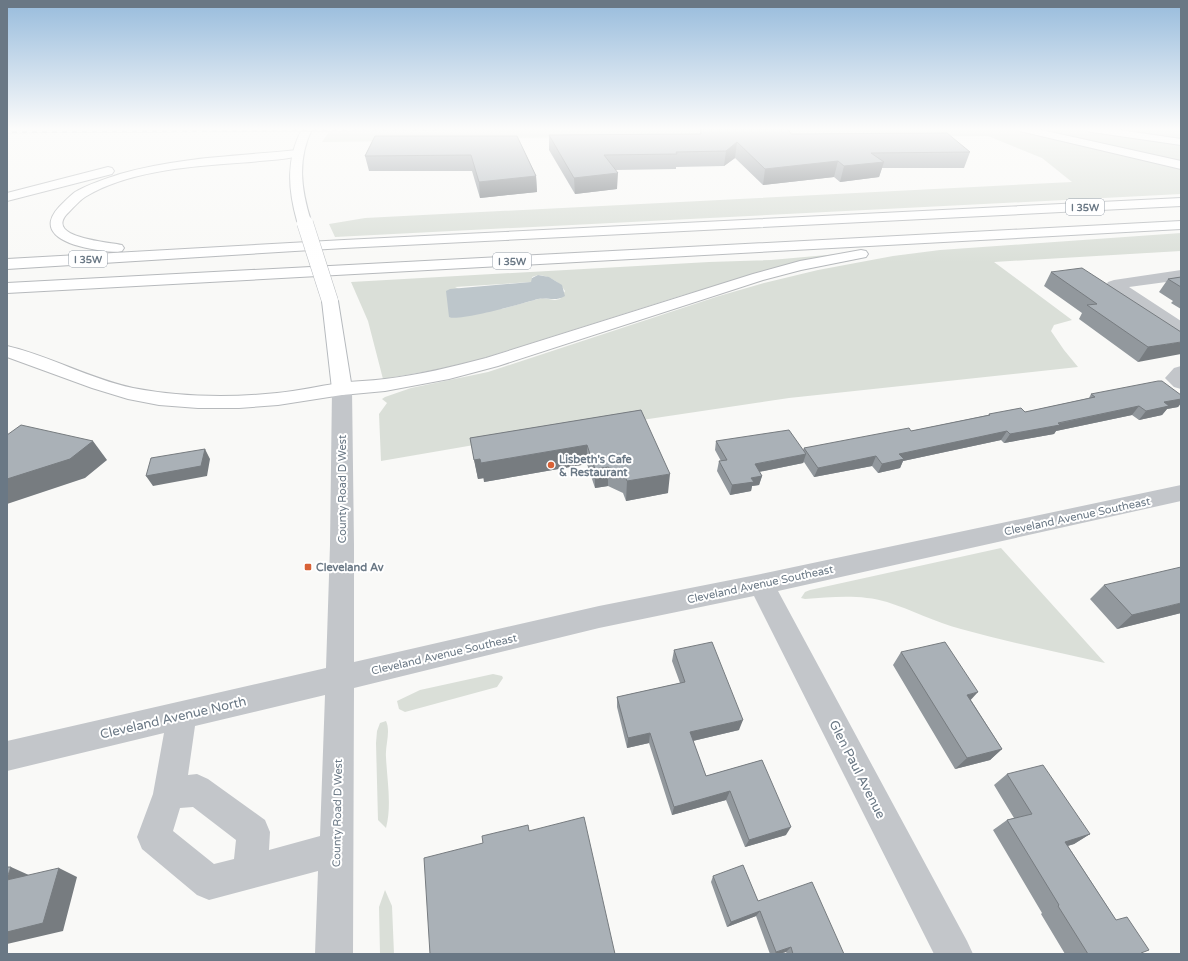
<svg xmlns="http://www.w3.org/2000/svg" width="1188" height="961" font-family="'Varela Round',sans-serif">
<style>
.green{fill:#dadfd8;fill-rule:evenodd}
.water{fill:#bdc6cb}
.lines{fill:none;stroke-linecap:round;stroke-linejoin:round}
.major-casing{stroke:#b6babe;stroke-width:2}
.highway-casing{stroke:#b6b9bc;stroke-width:2}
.minor{fill:#c3c6ca;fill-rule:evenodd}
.major{fill:#fff;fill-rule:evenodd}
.highway{fill:#fff;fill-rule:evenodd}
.rail-casing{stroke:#a4aaaf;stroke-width:2.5}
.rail{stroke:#fff;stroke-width:1.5;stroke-dasharray:5;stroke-linecap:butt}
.major-bridge-far1-casing{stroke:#b6babe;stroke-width:13;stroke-linecap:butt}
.major-bridge-casing{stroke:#b6babe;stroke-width:17;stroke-linecap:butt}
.major-bridge-far1{stroke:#fff;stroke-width:12}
.major-bridge{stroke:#fff;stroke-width:16}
.wall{fill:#92989d}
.shaded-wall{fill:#777c80}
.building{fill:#aab1b7;stroke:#777c80}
.poi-dot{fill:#d86237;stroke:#fff;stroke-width:1.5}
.labels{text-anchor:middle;stroke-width:4;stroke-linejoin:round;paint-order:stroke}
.shield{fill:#fff;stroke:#97a0aa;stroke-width:1}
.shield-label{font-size:10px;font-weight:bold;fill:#6a7885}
.poi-label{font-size:11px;font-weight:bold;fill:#6a7885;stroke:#fff;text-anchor:start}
.street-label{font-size:11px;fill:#6a7885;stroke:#fff}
.near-street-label{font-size:13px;fill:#6a7885;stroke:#fff}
</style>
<rect width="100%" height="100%" fill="#f9f9f7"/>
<path class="green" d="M872,129H1013L1181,169V194L335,237L329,224L365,218L1072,182L1042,158L988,136L411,138L399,141L322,142L329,132Z
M1038,129H1077L1181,145V162Z
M1107,129H1181V140Z
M1181,233V251L994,262L1072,320L1054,325L1051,331L1064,350L1078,367L789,398L474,445L381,461L379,414L387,403L382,399L385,397L411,388L488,372L719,296L764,283L818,270L893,256L940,250Z
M838,254L743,278L680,296L478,360L434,370L383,379L368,321L351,282L709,262L771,260ZM538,275C549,276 559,281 565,291L560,299L555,300L542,298L502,309L455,287L532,282V277Z
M1001,548L1105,663C1057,652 1008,642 961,629C935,622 912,610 887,602C861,594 831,597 805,599L801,598L805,592L810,590Z
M493,674L502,676L503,678L497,687L405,712L399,709L397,701L420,690Z
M386,721C391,732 385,745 386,757C387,780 392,806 386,828L378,820L376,743L377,731L380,723Z
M385,890L392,906L394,954H380L379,907Z"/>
<path class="water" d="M538,275L549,277L562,285L565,296C555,302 548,297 538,299C524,303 458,322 449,317L446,291L450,289L531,282L532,278Z"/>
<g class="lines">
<g class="major-casing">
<path id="major" d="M302,129H312C297,160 301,189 311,221L309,224L304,225L299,224L297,221C288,189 286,159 302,129Z
M330,296L336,298L338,301L352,389L349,393L342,395L335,393L332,389L322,301L324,298Z"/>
</g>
<g class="highway-casing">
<path id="highway" d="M1019,129H1037L1181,161V169L1024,132L1020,131Z
M1087,129H1113L1181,139V145L1092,132L1088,131Z
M298,150L302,151L304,153L302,155C286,160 268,160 251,162C198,166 131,169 85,197C79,201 74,207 69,212C41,238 111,242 122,245L124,248L122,251C113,253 102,251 92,249C64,244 32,231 64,202C67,199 71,195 75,192C89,184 105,179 120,174C178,157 239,156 298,150Z
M108,167L112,168L114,171L112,174L7,201V193Z
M1181,198V206L344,248L7,269V259L344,240Z
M1181,221V229L7,293V283Z
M861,250L866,251L868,254L866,257L801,270L763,280L498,366L449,379L385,391L342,395L278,405L239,408H198L159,405L128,399L92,388L7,357V346C50,356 90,379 133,388C180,397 229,398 277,393C298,391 319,386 340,383C355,381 370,381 385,379C419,375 452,367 486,358L753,274L800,261Z"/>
</g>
<path class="minor" d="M1181,270V280L1129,287L1181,321V333L1175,332L1108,288L1106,285L1108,282L1114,280Z
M1181,366V389L1174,387L1165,378L1174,368Z
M342,383L349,385L352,389L354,545V662L599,606L761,574L1181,485V501L778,591L967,941L973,954H934L754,596L599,628L354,688L353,954H315L318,871L209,900L197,895L142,849L137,837L153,794L164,733L7,771V741L326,668L330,545L332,389L335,385ZM325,695L320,836L269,850L270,832L265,820L208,779L197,774L188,775L195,726ZM193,807L236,840L234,859L214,864L173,831L180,808Z"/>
<use href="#major" class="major"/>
<use href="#highway" class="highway"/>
<g class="rail-casing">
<path id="rail" d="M7,132L553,129"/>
</g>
<use href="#rail" class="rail"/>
<g class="major-bridge-far1-casing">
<path id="major-bridge-far1" d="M304,221L305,224"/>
</g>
<g class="major-bridge-casing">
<path id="major-bridge" d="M305,223L330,301"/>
</g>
<use href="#major-bridge-far1" class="major-bridge-far1"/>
<use href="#major-bridge" class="major-bridge"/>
</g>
<path class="wall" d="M700,129H788L791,134L970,152L964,168H882L879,177L840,182L834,177L763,185L735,158L724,166L676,167V169L615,170L617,189L575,194L549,150V135L700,134Z
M517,136L536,176L537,192L480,198L472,171H369L365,156Z
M1051,272L1181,332L1138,362L1079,319L1082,313L1044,286Z
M1181,277V309L1171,303L1173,301L1159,292L1168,279Z
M1091,394L1181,395V403L1178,407L1167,409L1162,415L1139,420L1132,415L1056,431L1054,434L1004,443L1001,440L903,461L900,468L878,473L872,466L814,477L804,462L803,463L759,472L762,476L759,485L752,486L751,491L730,495L717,471L719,461H721L715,450L716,441L803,450L804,448L911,431L988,415L989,414L1025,412L1089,398Z
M641,410L668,493L626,501L623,493L608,486L595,488L587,464L484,482V478L478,479L470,438Z
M1104,585L1181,613L1117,629L1090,599Z
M674,650L739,730L693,741L706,776L762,760L786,835L745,847L726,800L672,815L649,743L627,748L617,707V697L680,683L672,661Z
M901,652L971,700L1002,749L990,760L955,769L893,665Z
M1007,774L1090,834L1074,844L1068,846L1116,920L1141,954H1065L1041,914L1042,913L993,830L1007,820L1014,818L994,785Z
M713,876L758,901L844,954H787L786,952L779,954H770L756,916L727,927L711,882Z"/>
<path class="shaded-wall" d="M737,142L735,158L724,166L726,151Z
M838,161L834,177L763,185L765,169Z
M884,162L879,177L840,182L844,166Z
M618,173L617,189L575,194L574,178Z
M536,176L537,192L480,198L479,182Z
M1181,342V354L1138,362L1148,347Z
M1181,399V403L1178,407L1167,409L1162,415L1139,420L1146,411L1164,402Z
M1139,406L1132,415L1056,431L1054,434L1004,443L1010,434Z
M1007,431L1001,440L903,461L900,468L878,473L882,464L899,454Z
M93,441L107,460L85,478L7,504V479Z
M587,445V464L484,482L481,463Z
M205,449L210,459L207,476L153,486L146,476Z
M806,454L803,463L753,473L755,464Z
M876,456L872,466L814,477L818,468Z
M480,459L484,478L478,479L474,460Z
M608,467V486L595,488V469Z
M670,474L668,493L626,501L627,481Z
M762,476L759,485L752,486L751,491L730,495L732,485L751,478Z
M1181,603V613L1117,629L1132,615Z
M978,692L967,704V695Z
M743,720L739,730L688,742L690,732Z
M650,733L649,743L627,748L628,738Z
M1002,749L990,760L955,769L967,758Z
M730,791L726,800L672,815L674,807Z
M791,827L786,835L745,847L749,840Z
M1090,834L1074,844L1049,851L1065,842Z
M11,867L31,876L7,880V878Z
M59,868L77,877L63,931L7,944V932Z
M760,911L756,916L727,927L731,922Z
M791,947L786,952L779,954H774L776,952Z"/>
<path class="building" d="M701,129H788L791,134L947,133L970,152L871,153L884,162L844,166L838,161L765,169L737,142L726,151L676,152L677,154L604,155L618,173L574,178L549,135L701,134Z
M375,136H517L536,176L479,182L471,155L365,156Z
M1082,268L1181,332V342L1148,347L1087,305L1097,304L1051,272Z
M1181,277V287L1168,279Z
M1158,381H1162L1181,395V399L1164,402L1169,406L1146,411L1139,406L1058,423L1060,425L1010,434L1007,431L899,454L904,459L882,464L876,456L818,468L804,448L909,428L911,431L990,415L989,414L1021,408L1025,412L1095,397L1091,394Z
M641,410L670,474L627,481L624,474L608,467L595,469L587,445L481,463L480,459L474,460L470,438Z
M21,425L93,441L70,459L7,479V435Z
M789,430L806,454L755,464L762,476L751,478L754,482L732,485L719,461L727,460L716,441Z
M205,449L201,466L146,476L151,458Z
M1181,567V603L1132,615L1104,585Z
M712,642L743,720L690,732L706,776L762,760L791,827L749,840L730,791L674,807L650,733L628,738L617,697L685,682L674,650Z
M945,642L978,692L967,695L1002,749L967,758L901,652Z
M1043,765L1090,834L1065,842L1116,920L1127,917L1149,950L1141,953V954H1088L1058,906L1059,905L1007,820L1032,814L1007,774Z
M584,817L615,954H430L424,858L483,843L482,836L528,825L529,831Z
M743,865L758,901L812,882L844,954H793L791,947L776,952L760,911L731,922L713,876Z
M7,867H11L7,878Z
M59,868L43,923L7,932V880Z"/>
<linearGradient id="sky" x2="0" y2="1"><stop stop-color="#97bbdc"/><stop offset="0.49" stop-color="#fcfcfb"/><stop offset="1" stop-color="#fcfcfb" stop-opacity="0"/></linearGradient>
<rect width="1188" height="263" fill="url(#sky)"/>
<g class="poi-dot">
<circle cx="551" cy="465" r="4"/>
<rect x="304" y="563" width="8" height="8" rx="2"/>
</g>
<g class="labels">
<g class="shield">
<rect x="1066" y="199" width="38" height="16" rx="3"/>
<rect x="69" y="251" width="38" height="16" rx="3"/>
<rect x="493" y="253" width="38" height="16" rx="3"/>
</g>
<g class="shield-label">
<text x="1085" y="211">I 35W</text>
<text x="88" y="263">I 35W</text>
<text x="512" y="265">I 35W</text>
</g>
<g class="poi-label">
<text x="559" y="463">Lisbeth's Cafe<tspan x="559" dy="13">&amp; Restaurant</tspan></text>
<text x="316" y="571">Cleveland Av</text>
</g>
<g class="street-label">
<text transform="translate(342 489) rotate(-90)" y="4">County Road D West</text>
<text transform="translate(1077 516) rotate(-12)" y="4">Cleveland Avenue Southeast</text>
<text transform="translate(760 584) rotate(-12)" y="4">Cleveland Avenue Southeast</text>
<text transform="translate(444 654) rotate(-13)" y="4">Cleveland Avenue Southeast</text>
<text transform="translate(337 813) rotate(-89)" y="4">County Road D West</text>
</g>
<g class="near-street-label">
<text transform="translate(173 717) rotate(-13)" y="5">Cleveland Avenue North</text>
<text transform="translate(858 769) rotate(63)" y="5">Glen Paul Avenue</text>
</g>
</g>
<rect width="1188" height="961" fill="none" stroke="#6a7885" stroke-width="16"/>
</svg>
